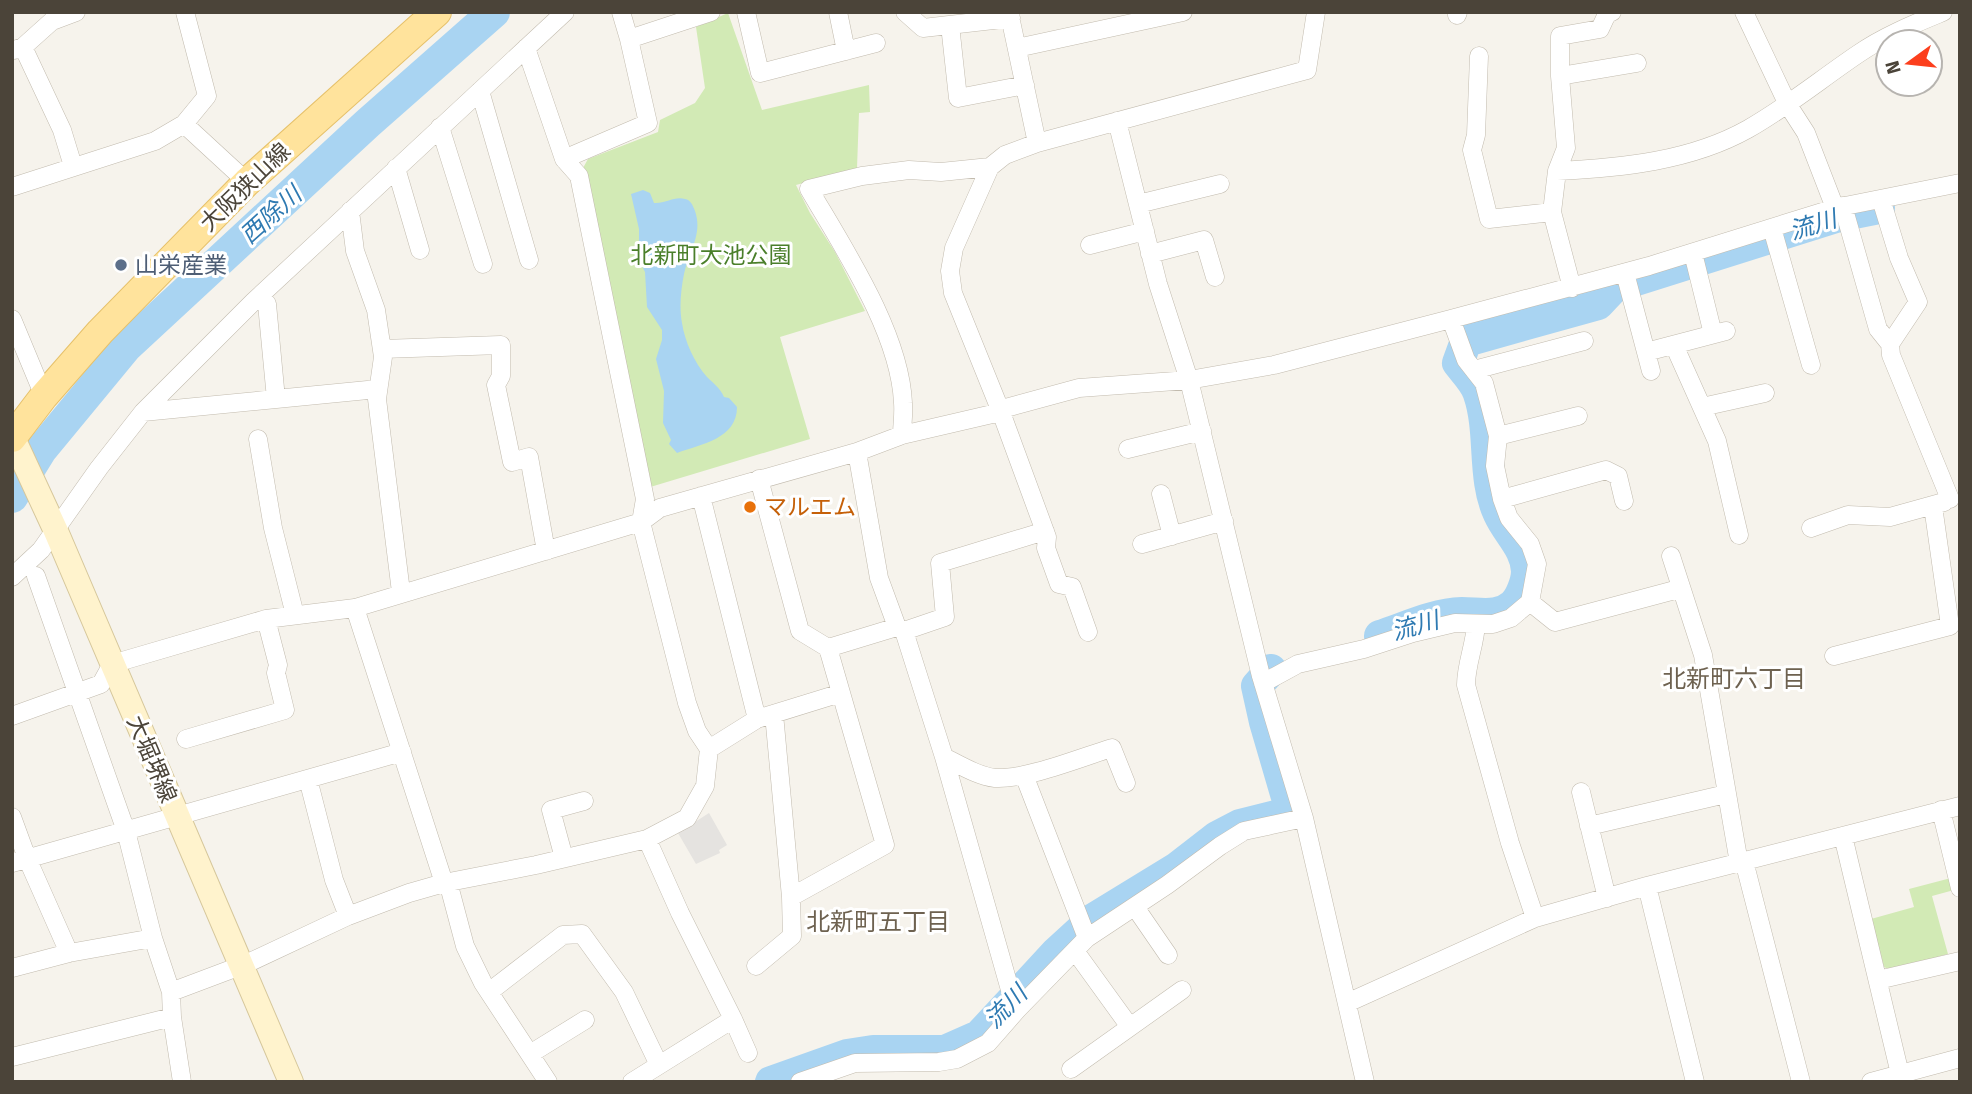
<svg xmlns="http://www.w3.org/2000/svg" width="1972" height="1094" font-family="'Fira Sans','Noto Sans JP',sans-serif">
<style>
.green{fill:#d2eab5}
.parking{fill:#e5e3e0}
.water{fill:#a9d4f2}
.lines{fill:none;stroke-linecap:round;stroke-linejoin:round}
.river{stroke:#a9d4f2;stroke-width:32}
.street-casing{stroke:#c2bbae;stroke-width:19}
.secondary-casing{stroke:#d6c79b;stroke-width:26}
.primary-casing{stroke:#e6c16a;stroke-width:30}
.street{stroke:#fff;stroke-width:18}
.secondary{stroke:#fff3cd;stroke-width:24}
.primary{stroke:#ffe39c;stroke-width:28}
.service-dot{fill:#5c6f8a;stroke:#fff;stroke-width:2.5}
.food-dot{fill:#e8710a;stroke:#fff;stroke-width:2.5}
.labels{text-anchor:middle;stroke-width:6;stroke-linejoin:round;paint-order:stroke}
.street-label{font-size:23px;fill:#4b4439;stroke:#fff}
.park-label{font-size:23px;fill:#4a7f2a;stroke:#fff}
.service-label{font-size:23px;fill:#4e5e75;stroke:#fff;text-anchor:start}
.food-label{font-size:23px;fill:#c56008;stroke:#fff;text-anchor:start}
.water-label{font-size:24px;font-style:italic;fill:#2e7ab2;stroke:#fff}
.neighbourhood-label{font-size:24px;fill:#6e6250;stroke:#fff}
</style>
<rect width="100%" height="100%" fill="#f6f3ec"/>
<path class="green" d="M728,13L762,110L869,85L870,112L859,113L857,168L796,185L810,213L835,252L865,311L780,337L810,439L647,488L583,168L588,159L658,132L660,120L695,103L705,88L696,27Z
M1951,878L1954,890L1932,896L1948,954L1891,970L1884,967L1871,919L1914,907L1909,889Z"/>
<path class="parking" d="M709,813L727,845L719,850L720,853L696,864L678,833Z"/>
<path class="water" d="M643,190L650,193L654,203C665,204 674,196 685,199C691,200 693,206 695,211C703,234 689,251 684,274C681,289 679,307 682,323C685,342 694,362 707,377C714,384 720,388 724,397L729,398L737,407C737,439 701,444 677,453L669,444L671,440L663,423L664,391L656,359L662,340V330L647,307L645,272L641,264L639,251V229L631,194Z"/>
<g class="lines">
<path class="river" d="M12,497L41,450L126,347L368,123L494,12
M1380,636C1407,627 1434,614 1462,613C1480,613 1499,618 1513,605C1521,598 1527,581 1527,571C1526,548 1508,534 1499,514C1482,478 1492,432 1479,394C1476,383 1465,372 1458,363L1466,341L1598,304L1614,287L1839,216L1879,208
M771,1082L847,1055L873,1051H945L979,1036L1057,952L1092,920L1177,868L1217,837L1240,825L1284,814L1289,804L1265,722L1257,686L1271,670"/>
<g class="street-casing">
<path id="street" d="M621,12L629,39
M746,12L760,73L876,43
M838,12L846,51
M905,12L923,28L1011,18
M1009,12L1037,143
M1316,12L1307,70L1037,143L1005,155L990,167L954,248L950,271L953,293L1001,412L902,435L857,452L879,578L897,627L904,631L944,757L1016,1011L1087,938L1167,885L1220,846L1244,831L1304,818L1365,1082
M1744,12L1788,105L1806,133L1835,208
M1457,15L1458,12
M950,25L958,98L1025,85
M23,47L62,130L73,166
M526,48L564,159L579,176L645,499L641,522
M1017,48L1183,12
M14,50L23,47L52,21L76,12
M1479,56L1476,135L1472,150L1489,219L1552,212
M1560,76L1637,63
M480,91L529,260
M1117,121L1158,284L1189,380L1274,365L1451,319
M184,124L247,182
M440,127L483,264
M564,159L648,123L629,39L711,12
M396,168L420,250
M1557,171C1621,168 1691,161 1748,129C1787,107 1821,79 1858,54C1884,36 1914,24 1943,12
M12,187L155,141L184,124L207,96L185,12
M1881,199L1899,258L1918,302L1890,344L1891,355L1950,499
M1138,204L1220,184
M1843,206L1878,329L1890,344
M350,211L355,251L376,310L383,357L377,399L401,592
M1772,228L1811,365
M1090,245L1145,231
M1693,253L1712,330
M1150,254L1204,240L1215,277
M1625,273L1651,371
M1572,288L1552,212L1557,171L1566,148L1560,76V36L1600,29L1607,14L1612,12
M260,296L267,304L276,399
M12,319L44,396
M1674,345L1717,441L1739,535
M382,349L501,345V376L496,385L512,462L529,457L546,551
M1646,352L1726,331
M1474,370L1584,341
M1702,407L1765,393
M1002,409L1079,388L1189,380L1261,676L1304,818
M143,412L378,389
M1001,412L1047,537L1046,548L1059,584L1072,587L1088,632
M902,435C902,425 904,414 903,403C900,333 844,249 809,189L862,176L909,170L941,172L990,167
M1498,436L1578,416
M258,439L273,528L295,615
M1128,449L1202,431
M759,479L800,631L828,648
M1161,494L1172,536
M701,496L757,719
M1502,499L1606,470L1618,476L1624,501
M641,522L660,508L857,452
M1811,528L1848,515L1890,517L1944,502
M1142,544L1224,521
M1671,556L1703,655L1739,863
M36,576L126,831L153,938
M12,577L41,550L99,468L143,412L253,302L565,12
M1530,602L1555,622L1675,590
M355,608L444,883
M1476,624C1475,645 1466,664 1466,685L1510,843L1535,918
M904,631L945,617L940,563L1045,531
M1834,656L1950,626L1933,506
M1263,683L1298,664L1364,649L1413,633L1455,623L1493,624L1511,618L1530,602L1537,564L1530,544L1509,518L1502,499L1495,466L1498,436L1484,383L1466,360L1451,319L1649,266L1835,208L1960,183
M774,714L791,897L885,845L841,693
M12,716L101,684L112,664L266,619L355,608L641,522L687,703L697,731L709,749L757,719L841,693L828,648L897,627
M186,739L285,710L276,673L278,665L266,619
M944,757C960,765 978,776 995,778C1026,780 1082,757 1112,748L1126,783
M1024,775L1087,938
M308,779L334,880L348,916
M1581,792L1607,898
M1941,810L1960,888
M12,817L27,858L69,953
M1589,826L1726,794
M1843,836L1900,1074
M647,839L680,913L733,1019
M564,858L551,810L584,801
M1744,861L1801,1082
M12,863L402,752
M448,882L465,946L483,983L548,1082
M1647,886L1695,1082
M1135,907L1168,955
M1075,951L1130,1027
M756,966L792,936L791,897
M12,968L69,953L153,938L171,992
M1878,980L1960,961
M489,992L563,935L582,934L624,992L659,1065
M1347,1003L1535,918L1647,886L1960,806
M530,1054L585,1020
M12,1057L172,1017
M1071,1069L1182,990
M182,1082L172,1017L171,992L248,963L348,916L409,893L444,883L536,865L647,839L687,818L705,786L709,749
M632,1082L733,1019L748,1053
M800,1082L855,1063L939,1062L957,1059L988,1043L1016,1011
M1871,1082L1960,1058"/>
</g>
<g class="secondary-casing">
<path id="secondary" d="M12,436L55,529L291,1082"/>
</g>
<g class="primary-casing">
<path id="primary" d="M12,438L44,396L100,332L247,182L437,12"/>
</g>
<use href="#street" class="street"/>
<use href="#secondary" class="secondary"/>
<use href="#primary" class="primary"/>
</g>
<circle class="service-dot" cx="121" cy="265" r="7"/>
<circle class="food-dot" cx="750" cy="507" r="7"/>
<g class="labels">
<g class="street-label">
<text transform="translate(245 187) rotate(-44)" y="8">大阪狭山線</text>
<text transform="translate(152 759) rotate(67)" y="8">大堀堺線</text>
</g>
<g class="park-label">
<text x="711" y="263">北新町大池公園</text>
</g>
<g class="service-label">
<text x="135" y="273">山栄産業</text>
</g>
<g class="food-label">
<text x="764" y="515">マルエム</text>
</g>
<g class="water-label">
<text transform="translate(271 215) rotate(-42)" y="8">西除川</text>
<text transform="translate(1813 225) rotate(-17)" y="8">流川</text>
<text transform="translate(1415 626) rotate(-16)" y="8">流川</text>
<text transform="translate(1006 1007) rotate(-46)" y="8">流川</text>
</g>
<g class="neighbourhood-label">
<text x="1734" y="687">北新町六丁目</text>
<text x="878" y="930">北新町五丁目</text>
</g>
</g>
<rect width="1972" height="1094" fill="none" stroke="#4b4439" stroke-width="28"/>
<g transform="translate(1909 63) rotate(255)"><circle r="33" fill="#ffffff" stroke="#b7b4b0" stroke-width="2"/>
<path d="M0-5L12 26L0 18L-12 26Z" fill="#fc3f1d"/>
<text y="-10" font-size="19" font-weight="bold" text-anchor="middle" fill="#4b4439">N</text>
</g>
</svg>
